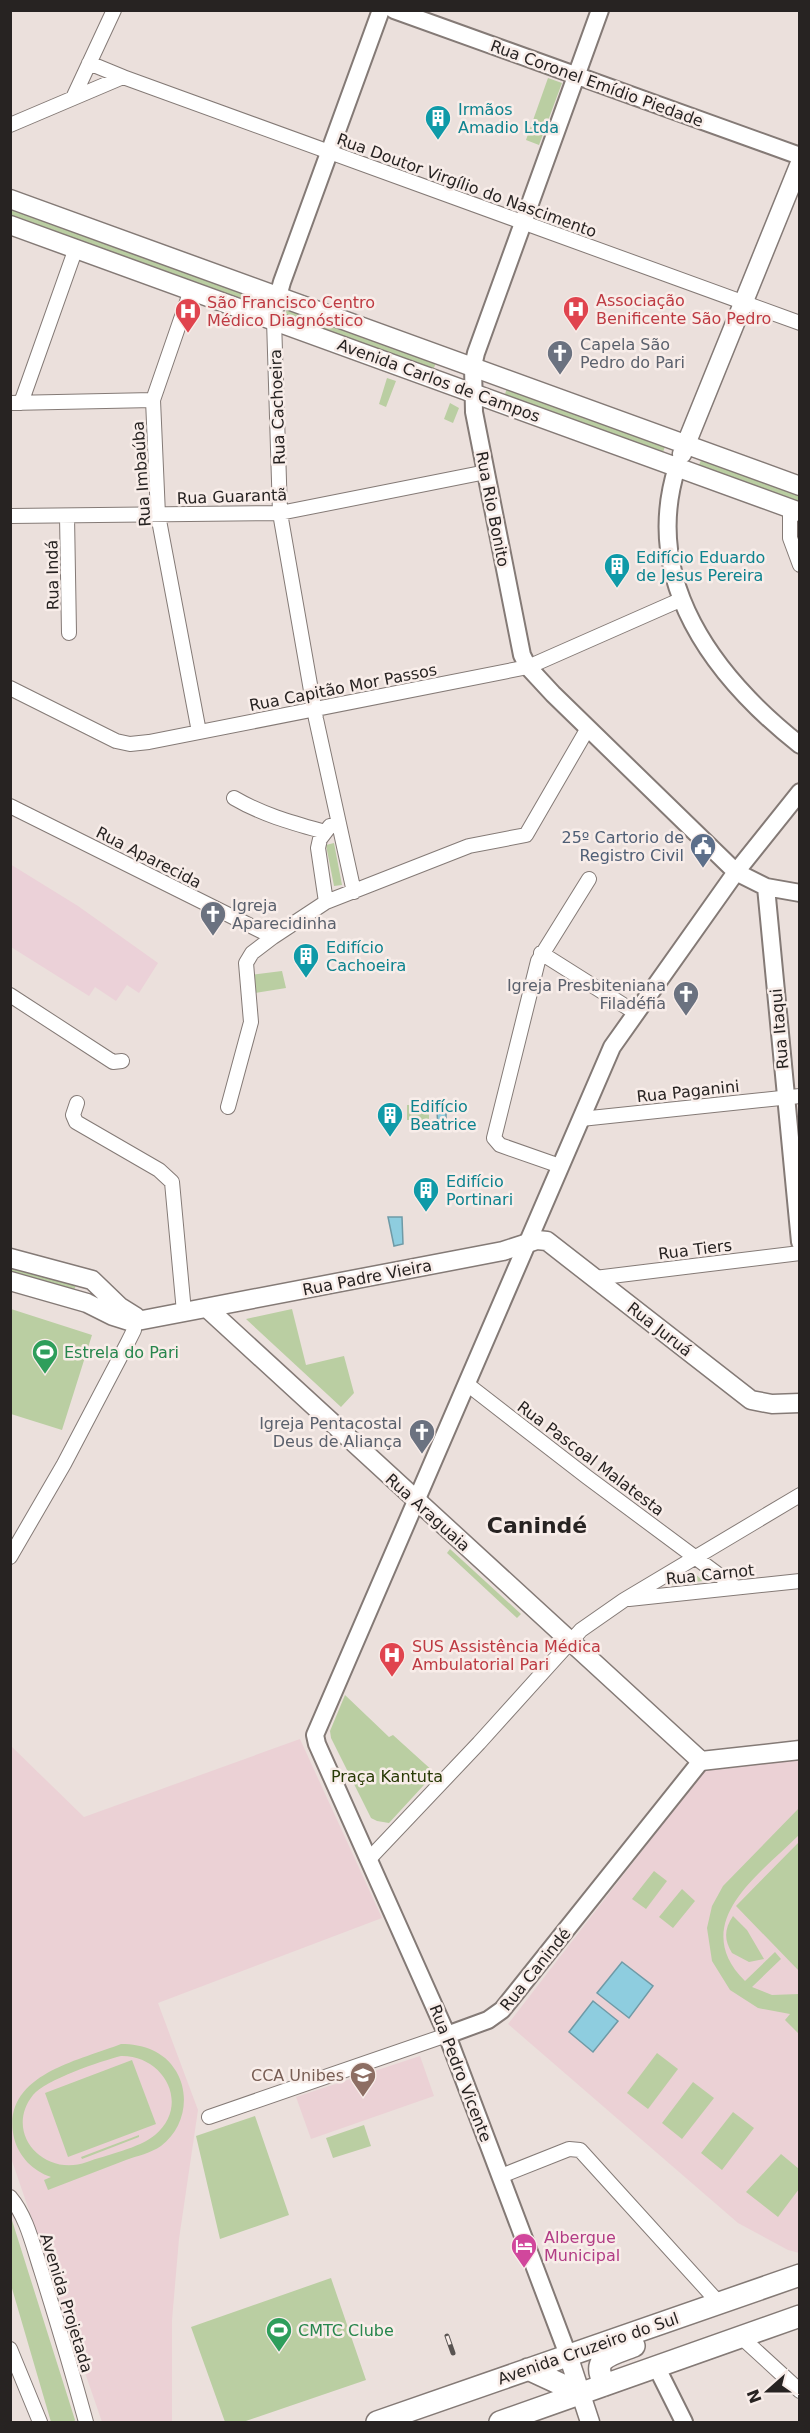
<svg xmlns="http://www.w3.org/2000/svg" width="810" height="2433" font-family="'DejaVu Sans',sans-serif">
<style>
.industrial{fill:#ebd1d8}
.education{fill:#ebd1d5}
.green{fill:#bacea2;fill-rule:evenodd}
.water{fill:#8ecddf;stroke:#6f9aa6;stroke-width:1.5}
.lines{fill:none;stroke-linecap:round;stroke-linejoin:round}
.minor-casing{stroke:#847a76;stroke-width:16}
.tertiary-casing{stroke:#847a76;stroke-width:20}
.secondary-casing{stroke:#847a76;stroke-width:21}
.primary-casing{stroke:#847a76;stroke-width:24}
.minor{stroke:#fff;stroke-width:14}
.tertiary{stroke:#fff;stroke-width:16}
.secondary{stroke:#fff;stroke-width:18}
.primary{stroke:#fff;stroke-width:21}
.rail-casing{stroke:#595452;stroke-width:5}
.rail{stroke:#f8ede9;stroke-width:3;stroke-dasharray:9;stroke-linecap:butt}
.labels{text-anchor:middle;stroke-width:5;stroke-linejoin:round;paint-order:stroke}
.street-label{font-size:16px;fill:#272322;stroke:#f8ede9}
.culture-label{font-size:16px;fill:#0d838f;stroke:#f8ede9;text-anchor:start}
.health-label{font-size:16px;fill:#be3a42;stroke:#f8ede9;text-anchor:start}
.worship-label{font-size:16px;fill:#5b616d;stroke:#f8ede9;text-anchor:start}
.service-label{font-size:16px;fill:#4e5e75;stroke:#f8ede9;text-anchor:end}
.leisure-label{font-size:16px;fill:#27864d;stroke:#f8ede9;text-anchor:start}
.park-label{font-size:16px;fill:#283a05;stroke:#f8ede9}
.education-label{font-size:16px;fill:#785e54;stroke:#f8ede9;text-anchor:end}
.hotel-label{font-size:16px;fill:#b23c85;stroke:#f8ede9;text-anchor:start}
.district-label{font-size:22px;font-weight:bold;fill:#272322;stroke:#f8ede9}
</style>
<rect width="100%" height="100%" fill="#ebe0dc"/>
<path class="industrial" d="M10,864L78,906L158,963L139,993L127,985L116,1001L95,987L89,996L11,947Z"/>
<path class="education" d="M300,1739L382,1918L158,2003L198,2110L179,2239L172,2320V2422H102L11,2158L10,1745L84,1817Z
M799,1758V2253L788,2250L738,2223L508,2024L707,1767Z
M420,2056L434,2096L311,2139L296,2097Z"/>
<path class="green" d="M548,78L562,83L539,145L526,140Z
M10,206L244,290L240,301L11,219Z
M288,306L437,359L433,371L284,318Z
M387,378L396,381L386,407L379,404Z
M508,385L666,444L662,455L504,397Z
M450,403L459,408L453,423L444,419Z
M702,457L799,493V506L698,468Z
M334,843L342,885L334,886L326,845Z
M282,971L286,988L255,993L250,975Z
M407,1105H429V1120H407Z
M10,1267L76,1285L74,1290L11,1272Z
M11,1309L92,1335L62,1430L11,1414Z
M292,1309L306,1365L344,1356L354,1393L341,1407L246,1319Z
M450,1549L521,1614L517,1618L447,1553Z
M693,1572L703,1581L668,1585Z
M345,1695L389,1737L393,1735L435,1773L389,1823L377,1821L371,1818L331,1738L330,1731Z
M799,1808V1835C760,1874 687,1923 745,1981L775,1952L781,1959L752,1987L772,1995L799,1994L798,2033L785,2020L790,2014L758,2008L730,1990L712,1961L707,1928L712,1906L723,1886Z
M799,1842V1971L736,1906Z
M654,1871L667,1881L646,1909L632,1899Z
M682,1889L695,1901L673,1928L659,1917Z
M733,1916L747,1930L764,1959L749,1962L732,1953C724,1940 724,1929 733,1916Z
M121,2044C143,2044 164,2051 176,2071C191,2096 184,2129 161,2146C151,2153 137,2156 126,2160C100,2170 74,2180 48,2190L44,2180L51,2177C33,2171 19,2157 14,2138C0,2075 78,2061 121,2044ZM121,2056C164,2055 191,2105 155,2135C140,2148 106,2155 87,2162C44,2178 3,2133 33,2095C45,2080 101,2061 121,2056Z
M657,2053L678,2069L648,2109L627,2093Z
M132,2060L156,2124L68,2157L45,2093Z
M693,2082L714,2098L682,2139L662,2123Z
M733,2112L754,2128L722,2170L701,2153Z
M255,2116L289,2215L220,2239L196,2136Z
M364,2125L371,2146L333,2158L326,2138Z
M139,2135V2137L82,2159L81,2157Z
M781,2154L799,2169V2189L778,2217L746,2192Z
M10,2214L75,2420L74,2422H51L11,2285Z
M331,2278L366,2380L243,2422H225L191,2327Z"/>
<path class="water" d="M437,1110H446V1130H438Z
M388,1217H402L403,1244L394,1246Z
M622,1962L653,1986L629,2018L597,1993Z
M593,2001L618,2021L593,2052L569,2032Z"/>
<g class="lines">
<g class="minor-casing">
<path id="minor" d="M89,63L123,77
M73,98L114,10
M10,125L123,77L800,323
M191,290L153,400L158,515L199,732
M274,320L280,513L316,719L354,892
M10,403L153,400
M21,403L76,248
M790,508V538L800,565
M10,516L280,513L486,472
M67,516L69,633
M10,688L116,741L130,744L149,742L528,667L680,600
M234,798C263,815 293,823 325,832
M10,806L273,937
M326,902L318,848L320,839L330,826
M541,953L636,1013
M10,995L113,1062L122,1061
M77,1103L73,1115L76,1122L159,1170L172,1182L184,1312
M228,1107L251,1022L246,963L252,953L273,937L326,902L469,846L526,835L588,728
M581,1119L800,1096
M560,1166L500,1145L494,1138L538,961L589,879
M595,1278L800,1253
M467,1384L587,1477L735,1587
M10,1557L64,1464L127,1344L134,1330L132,1315
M629,1599L800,1581
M370,1858L479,1743L581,1630L624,1600L800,1495
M209,2117L447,2035
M501,2176L569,2149L580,2150L718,2302
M10,2197C27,2217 33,2246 41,2270C57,2321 72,2371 86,2422
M740,2336L800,2391
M10,2349L40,2422"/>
</g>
<g class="tertiary-casing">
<path id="tertiary" d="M394,10L800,156
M600,10L476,353L473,366L474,412L522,655L528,667L553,694L736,872L766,887L800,893
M274,320L275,307L282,282L381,10
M677,467C641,581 714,677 800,745
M766,887L800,1242
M447,2035L488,2020L502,2010L701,1761
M568,2355L447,2035L317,1744L315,1735L612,1047L736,872L800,792
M656,2366L684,2422"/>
</g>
<g class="secondary-casing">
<path id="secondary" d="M10,199L800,486
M10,225L800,512
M682,454L800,163
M10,1258L92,1280L120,1307L136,1317
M10,1281L87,1303L113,1316L132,1322L503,1251L537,1240L547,1241L751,1400L772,1404L800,1403
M207,1308L701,1761L800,1750
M568,2355L590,2422"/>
</g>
<g class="primary-casing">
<path id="primary" d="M528,2369L582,2394
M605,2385C589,2357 612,2355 634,2346
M377,2422L800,2275
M500,2422L800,2316"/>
</g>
<use href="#minor" class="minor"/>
<use href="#tertiary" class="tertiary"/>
<use href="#secondary" class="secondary"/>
<use href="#primary" class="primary"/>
<g class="rail-casing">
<path id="rail" d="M447,2336L453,2353"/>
</g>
<use href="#rail" class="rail"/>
</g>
<defs>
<g id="building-pin" transform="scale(1.35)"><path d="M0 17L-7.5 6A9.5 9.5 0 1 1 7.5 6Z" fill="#0f9aa8" stroke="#f8ede9"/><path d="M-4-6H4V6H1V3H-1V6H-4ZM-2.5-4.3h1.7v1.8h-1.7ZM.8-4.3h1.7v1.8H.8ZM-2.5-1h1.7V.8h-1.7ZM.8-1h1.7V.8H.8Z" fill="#fff"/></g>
<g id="hospital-pin" transform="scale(1.35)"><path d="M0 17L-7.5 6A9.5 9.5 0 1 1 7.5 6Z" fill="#e0444e" stroke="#f8ede9"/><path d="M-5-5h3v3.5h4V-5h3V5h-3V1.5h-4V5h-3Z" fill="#fff"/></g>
<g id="church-pin" transform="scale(1.35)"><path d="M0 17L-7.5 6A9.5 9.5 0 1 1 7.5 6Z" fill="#6b7280" stroke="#f8ede9"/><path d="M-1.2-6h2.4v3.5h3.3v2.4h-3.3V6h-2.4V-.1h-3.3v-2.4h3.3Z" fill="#fff"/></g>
<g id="civic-pin" transform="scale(1.35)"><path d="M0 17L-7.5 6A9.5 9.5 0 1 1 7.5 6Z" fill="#5c6f8a" stroke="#f8ede9"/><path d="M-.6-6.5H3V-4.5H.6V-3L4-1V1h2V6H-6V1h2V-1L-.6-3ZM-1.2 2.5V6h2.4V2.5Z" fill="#fff"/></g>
<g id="stadium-pin" transform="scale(1.35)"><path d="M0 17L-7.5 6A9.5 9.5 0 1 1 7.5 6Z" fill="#2e9e5b" stroke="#f8ede9"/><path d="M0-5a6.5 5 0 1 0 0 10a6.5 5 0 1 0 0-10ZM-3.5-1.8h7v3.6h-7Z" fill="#fff"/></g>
<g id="school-pin" transform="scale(1.35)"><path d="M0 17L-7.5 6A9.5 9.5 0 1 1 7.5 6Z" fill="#8d6e63" stroke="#f8ede9"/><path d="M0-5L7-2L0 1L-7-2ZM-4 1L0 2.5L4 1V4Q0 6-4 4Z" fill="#fff"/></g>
<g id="hotel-pin" transform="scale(1.35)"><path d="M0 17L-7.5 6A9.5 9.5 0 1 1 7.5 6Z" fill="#d1479c" stroke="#f8ede9"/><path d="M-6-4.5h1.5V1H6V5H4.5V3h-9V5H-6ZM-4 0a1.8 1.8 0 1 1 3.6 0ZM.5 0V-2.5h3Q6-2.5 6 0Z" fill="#fff"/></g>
</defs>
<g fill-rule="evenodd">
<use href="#building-pin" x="438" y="118"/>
<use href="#hospital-pin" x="576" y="309"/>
<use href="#hospital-pin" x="188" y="311"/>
<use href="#church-pin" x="560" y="353"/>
<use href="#building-pin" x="617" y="566"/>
<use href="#civic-pin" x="703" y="846"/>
<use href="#church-pin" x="213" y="914"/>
<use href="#building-pin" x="306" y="956"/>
<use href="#church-pin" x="686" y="994"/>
<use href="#building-pin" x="390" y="1115"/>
<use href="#building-pin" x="426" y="1190"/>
<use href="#stadium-pin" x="45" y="1352"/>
<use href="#church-pin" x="422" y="1432"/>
<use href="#hospital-pin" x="392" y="1655"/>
<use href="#school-pin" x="363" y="2075"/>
<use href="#hotel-pin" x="524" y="2246"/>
<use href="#stadium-pin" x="279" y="2330"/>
</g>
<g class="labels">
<g class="street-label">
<text transform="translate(597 83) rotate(20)" y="6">Rua Coronel Emídio Piedade</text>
<text transform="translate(467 185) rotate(20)" y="6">Rua Doutor Virgílio do Nascimento</text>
<text transform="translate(439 380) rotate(20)" y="6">Avenida Carlos de Campos</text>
<text transform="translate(277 407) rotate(-92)" y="6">Rua Cachoeira</text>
<text transform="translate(141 474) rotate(-94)" y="6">Rua Imbaúba</text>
<text transform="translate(232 496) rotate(-2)" y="6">Rua Guarantã</text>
<text transform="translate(493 509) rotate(79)" y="6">Rua Rio Bonito</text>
<text transform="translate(52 575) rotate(-91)" y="6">Rua Indá</text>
<text transform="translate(343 687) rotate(-11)" y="6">Rua Capitão Mor Passos</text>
<text transform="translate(149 857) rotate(27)" y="6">Rua Aparecida</text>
<text transform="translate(779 1029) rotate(-95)" y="6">Rua Itaqui</text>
<text transform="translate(688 1091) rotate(-6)" y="6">Rua Paganini</text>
<text transform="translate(695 1249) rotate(-7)" y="6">Rua Tiers</text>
<text transform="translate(367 1277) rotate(-11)" y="6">Rua Padre Vieira</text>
<text transform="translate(660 1329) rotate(38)" y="6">Rua Juruá</text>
<text transform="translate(591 1458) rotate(37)" y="6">Rua Pascoal Malatesta</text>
<text transform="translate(428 1512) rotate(42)" y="6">Rua Araguaia</text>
<text transform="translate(710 1574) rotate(-6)" y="6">Rua Carnot</text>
<text transform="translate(535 1969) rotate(-51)" y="6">Rua Canindé</text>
<text transform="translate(461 2073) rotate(69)" y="6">Rua Pedro Vicente</text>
<text transform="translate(67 2303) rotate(73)" y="6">Avenida Projetada</text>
<text transform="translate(588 2348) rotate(-19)" y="6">Avenida Cruzeiro do Sul</text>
</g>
<g class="culture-label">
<text x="458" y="115">Irmãos<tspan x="458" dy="18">Amadio Ltda</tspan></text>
<text x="636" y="563">Edifício Eduardo<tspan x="636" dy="18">de Jesus Pereira</tspan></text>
<text x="326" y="953">Edifício<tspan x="326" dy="18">Cachoeira</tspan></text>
<text x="410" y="1112">Edifício<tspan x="410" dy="18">Beatrice</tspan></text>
<text x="446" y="1187">Edifício<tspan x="446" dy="18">Portinari</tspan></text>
</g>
<g class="health-label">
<text x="596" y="306">Associação<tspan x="596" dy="18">Benificente São Pedro</tspan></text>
<text x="207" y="308">São Francisco Centro<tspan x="207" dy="18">Médico Diagnóstico</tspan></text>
<text x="412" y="1652">SUS Assistência Médica<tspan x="412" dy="18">Ambulatorial Pari</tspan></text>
</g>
<g class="worship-label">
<text x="580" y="350">Capela São<tspan x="580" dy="18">Pedro do Pari</tspan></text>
<text x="232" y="911">Igreja<tspan x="232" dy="18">Aparecidinha</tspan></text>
<text x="666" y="991" text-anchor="end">Igreja Presbiteniana<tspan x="666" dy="18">Filadéfia</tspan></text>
<text x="402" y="1429" text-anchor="end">Igreja Pentacostal<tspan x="402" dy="18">Deus de Aliança</tspan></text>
</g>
<g class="service-label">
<text x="684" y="843">25º Cartorio de<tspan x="684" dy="18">Registro Civil</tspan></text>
</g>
<g class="leisure-label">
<text x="64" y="1358">Estrela do Pari</text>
<text x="298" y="2336">CMTC Clube</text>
</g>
<g class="park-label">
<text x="387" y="1782">Praça Kantuta</text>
</g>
<g class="education-label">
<text x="344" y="2081">CCA Unibes</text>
</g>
<g class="hotel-label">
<text x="544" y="2243">Albergue<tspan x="544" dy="18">Municipal</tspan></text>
</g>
<g class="district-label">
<text x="537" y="1533">Canindé</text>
</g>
</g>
<rect width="810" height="2433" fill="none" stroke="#272322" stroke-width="24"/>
<g transform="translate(768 2391) rotate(249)" stroke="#f8ede9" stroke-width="4.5" paint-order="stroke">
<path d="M0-4.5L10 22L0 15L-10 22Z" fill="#272322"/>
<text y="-9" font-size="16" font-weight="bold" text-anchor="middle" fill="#272322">N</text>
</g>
</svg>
